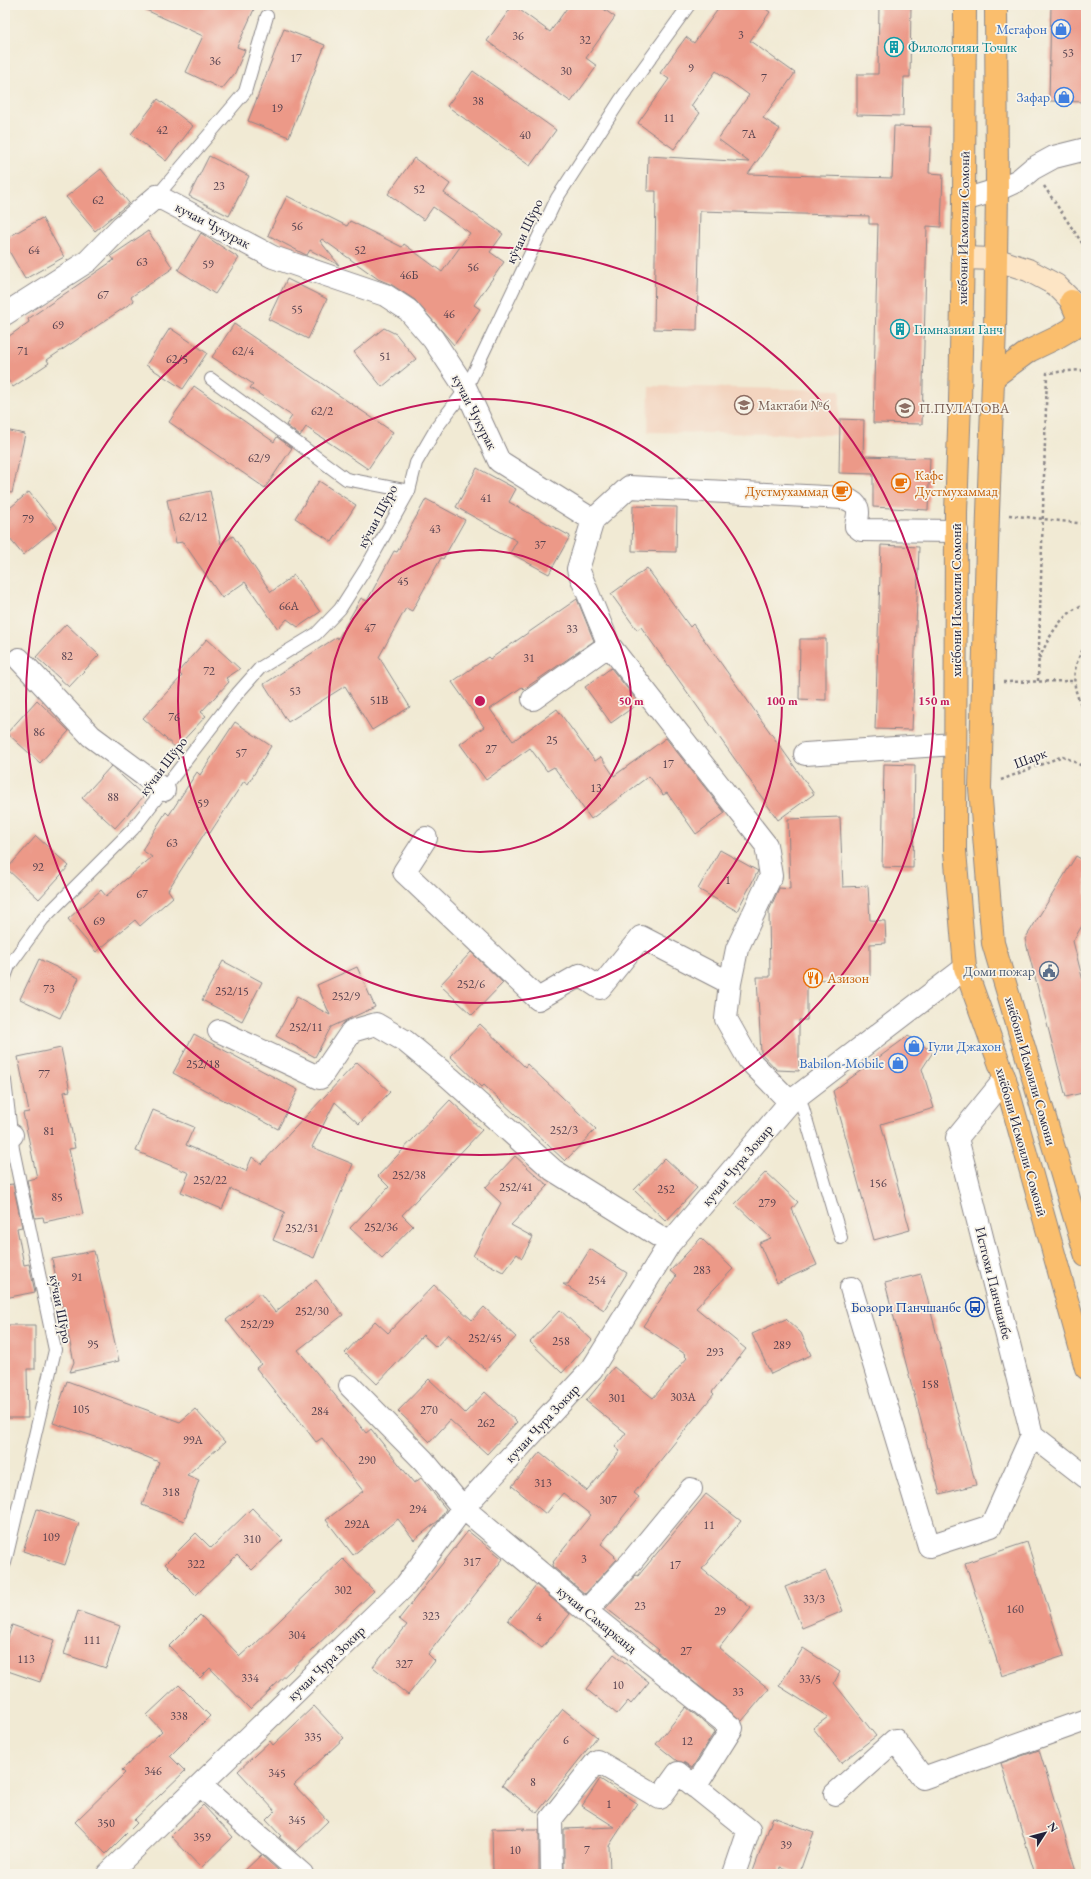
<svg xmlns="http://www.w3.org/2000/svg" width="1091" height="1879" font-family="'EB Garamond',serif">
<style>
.built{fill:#f3d4bf}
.building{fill:#ec9988}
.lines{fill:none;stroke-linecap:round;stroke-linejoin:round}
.lane-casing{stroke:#8a8688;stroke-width:14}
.street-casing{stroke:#8a8688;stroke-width:24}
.secondary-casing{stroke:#8a8688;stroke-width:24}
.primary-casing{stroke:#8a8688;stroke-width:24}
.path{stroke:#8a8688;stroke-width:2.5;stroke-dasharray:3 3;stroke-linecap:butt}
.lane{stroke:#fff;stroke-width:12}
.street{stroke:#fff;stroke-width:22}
.secondary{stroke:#fde5c5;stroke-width:22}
.primary{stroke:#fabe6d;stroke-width:22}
.ring{fill:none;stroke:#c2185b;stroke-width:2}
.labels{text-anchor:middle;stroke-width:3.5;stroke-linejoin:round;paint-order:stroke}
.number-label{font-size:12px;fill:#54404e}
.shop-label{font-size:14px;fill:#366cbe;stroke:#f7f3e8;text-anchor:end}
.culture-label{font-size:14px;fill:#0d838f;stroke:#f7f3e8;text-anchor:start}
.street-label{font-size:14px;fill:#22223b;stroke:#f7f3e8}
.education-label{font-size:14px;fill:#785e54;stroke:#f7f3e8;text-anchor:start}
.food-label{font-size:14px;fill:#c56008;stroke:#f7f3e8;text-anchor:start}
.service-label{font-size:14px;fill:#4e5e75;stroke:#f7f3e8;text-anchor:end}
.transit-label{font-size:14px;fill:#164399;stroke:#f7f3e8;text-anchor:end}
.centre{fill:#c2185b;stroke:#f7f3e8;stroke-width:2}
.ring-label{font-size:12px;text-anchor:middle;font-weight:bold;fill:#c2185b;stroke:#f7f3e8;stroke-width:3.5;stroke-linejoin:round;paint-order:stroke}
</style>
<rect width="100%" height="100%" fill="#f7f3e8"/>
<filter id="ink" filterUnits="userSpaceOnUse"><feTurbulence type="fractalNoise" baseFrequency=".025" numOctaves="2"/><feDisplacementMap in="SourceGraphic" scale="8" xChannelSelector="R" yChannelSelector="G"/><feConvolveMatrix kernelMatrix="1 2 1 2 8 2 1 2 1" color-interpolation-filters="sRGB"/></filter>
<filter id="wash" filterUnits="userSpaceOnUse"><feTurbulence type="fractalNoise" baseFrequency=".012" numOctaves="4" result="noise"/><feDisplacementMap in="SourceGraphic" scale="16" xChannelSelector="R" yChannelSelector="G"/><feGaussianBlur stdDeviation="0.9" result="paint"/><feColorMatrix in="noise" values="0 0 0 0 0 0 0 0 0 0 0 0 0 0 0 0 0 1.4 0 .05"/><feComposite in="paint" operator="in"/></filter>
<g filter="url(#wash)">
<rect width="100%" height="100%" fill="#f1ead4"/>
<path class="built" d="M649,386L840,390L839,435L648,432Z"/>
<g id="blocks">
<path class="building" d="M135,5H256L237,47L245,50L235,73L222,89L186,72L203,36Z
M513,5L550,32L569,5H598L615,17L586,58L597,66L571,102L487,41Z
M721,5H760L770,12L750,41L795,73L763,118L780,129L748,174L892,178L894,126L931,127L929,173L943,174L941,227L927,226L922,424L873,423L878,224H869V216L700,211L697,330L654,329L656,191H647L648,156L749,162L718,139L749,95L716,71L691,106L700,113L674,149L638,123L669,79L660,73L686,37L694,43Z
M879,5H911L910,77H904L903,116L857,115V74H878Z
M1051,5H1086V102L1049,101Z
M284,29L325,45L289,137L248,121Z
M473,71L556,130L530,166L447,106Z
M158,99L193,126L166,161L131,134Z
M209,156L249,176L229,216L189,196Z
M414,158L450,184L444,193L503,234L490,252L504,262L474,305L480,309L454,345L415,300L392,285L378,279L322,239L320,241L339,265L310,250L307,255H306L268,235L287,196L347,226L350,221L402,247L404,244L442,272L470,233L433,207L424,220L388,194Z
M101,169L129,203L95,231L66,197Z
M42,218L64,257L25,279L5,244V239Z
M148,231L173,268L131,297L134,301L47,360L49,363L13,387L5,376V339L29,322L28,319L114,260L111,256Z
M201,233L239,258L215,294L178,270Z
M287,279L327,299L308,339L268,319Z
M234,324L393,432L368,469L306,427L300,436L286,425L292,416L250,388L253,384L212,357Z
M170,328L207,353L183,389L146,365Z
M384,328L396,334L416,359L382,387L354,352Z
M194,386L274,442L277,437L292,448L265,488L169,422Z
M840,419L864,420L863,456L930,458L928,510L873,507V474L839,473Z
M5,430L25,434L12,493L5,492Z
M477,468L516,489L509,502L570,536L549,574L510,553L517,541L456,507Z
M319,481L356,505L332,542L295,518Z
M210,491L221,544L233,536L271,592L294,575L320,612L298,627L287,619L278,629L245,582L222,598L183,542L176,543L167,500Z
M29,492L57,527L23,555L5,533V512Z
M426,499L465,520L443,559L441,558L412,611L406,608L379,657L410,707L372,730L345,686L288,722L264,684L337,637L338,639L361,598L367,601L394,551L397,552Z
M633,506L677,507L676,552L632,551Z
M881,545L919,547L912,730L875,729Z
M647,568L690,627L693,624L814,794L778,820L641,627L637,630L611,594Z
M577,599L594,641L524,689L522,687L490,709L513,741L557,709L595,761L601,757L614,776L666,738L725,813L696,834L667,793L663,795L649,776L591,819L554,767L547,771L530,748L486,780L460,744L484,727L452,682L488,657L490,659Z
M66,624L99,655L69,687L36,657Z
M207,639L240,669L226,678L229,682L201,712L206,716L176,748L143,718L182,676L178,672Z
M800,639H826V700L799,699Z
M611,668L639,703L611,723L585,687Z
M37,700L69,731L40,763L7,733Z
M235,722L271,746L248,784L244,781L210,833L206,831L168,890L173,897L140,926L135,920L96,952L68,919L101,890L106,896L152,857L142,850L166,812L169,815L197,772L200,775Z
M884,764L915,765L913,868L882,867Z
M111,766L144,796L115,828L82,798Z
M840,817L843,887L868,886L870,920L885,921L886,943L870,944V979L807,980V1020H799V1071L777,1070L761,1053L757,977H770L769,911L779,888L790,889L788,819Z
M36,836L69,866L39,899L7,869Z
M720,850L758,871L737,911L698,889Z
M1076,856L1086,862V919L1073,941L1086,993V1092L1066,1097L1025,939Z
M471,952L503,983L472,1015L440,985Z
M39,959L79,978L60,1018L20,999Z
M223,961L262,982L242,1021L202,1000Z
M357,967L375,1007L331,1027L315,1057L276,1036L297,997L330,1015L317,985Z
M480,1024L525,1067L527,1064L596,1129L565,1161L484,1085L482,1087L450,1056Z
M194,1034L298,1090L278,1129L173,1073Z
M908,1036L933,1052L922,1069L934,1108L881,1124L910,1230L874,1240L833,1091Z
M61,1048L70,1091L64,1092L75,1148L69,1149L83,1214L44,1222L43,1217L35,1218L27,1180L37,1178L23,1113L29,1112L18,1057Z
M357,1062L390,1092L359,1124L335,1102L312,1147L353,1164L314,1258L273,1240L285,1212L231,1189L222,1209L181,1192L189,1173L136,1151L153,1110L194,1127L186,1145L246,1171L252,1157L261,1164Z
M450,1100L482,1130L402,1215L413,1226L382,1258L350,1228L389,1187L378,1176Z
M515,1156L548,1186L511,1225L533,1237L522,1258L517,1254L503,1272L473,1256L501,1203L485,1188Z
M665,1158L697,1188L666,1221L634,1190Z
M766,1172L798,1202L792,1209L817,1265L777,1283L759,1243L771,1238L735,1204Z
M13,1184L22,1227L17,1228L24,1265L29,1264L35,1292L5,1298V1185Z
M701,1238L733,1269L696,1308L746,1349L712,1392L714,1394L634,1493L639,1497L601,1544L615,1556L614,1557L617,1559L585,1594L552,1566L554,1563L553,1562L591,1515L563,1493L546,1514L512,1486L540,1452L587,1491L620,1451L615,1447L626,1433L586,1401L614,1367L653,1398L687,1358L684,1355L685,1354L643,1326L676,1276L670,1271Z
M590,1249L627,1273L604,1310L563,1284H568Z
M94,1251L119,1361L70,1372L74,1362L52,1259Z
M921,1274L976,1485L940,1494L885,1283Z
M316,1280L343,1315L298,1350L366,1433L371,1429L414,1483L421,1478L446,1509L438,1521L414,1540L398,1519L353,1555L326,1520L363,1491L322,1438L316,1442L285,1402L284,1403L256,1368L261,1364L226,1320L260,1293L275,1312Z
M434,1285L472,1320L484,1307L516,1337L486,1370L448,1334L436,1347L423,1335L377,1384L345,1353L375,1321L388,1333Z
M560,1310L592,1340L562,1373L530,1342Z
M786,1319L801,1333L811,1355L771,1374L752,1334Z
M5,1325H35V1369H27L28,1418H5Z
M429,1379L465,1413L485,1392L517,1422L487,1454L450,1420L430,1442L398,1411Z
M67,1381L180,1422L195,1409L225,1442L187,1475L199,1480L184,1521L142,1505L159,1462L105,1440L53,1423Z
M706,1494L741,1521L702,1569L751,1608L719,1648L769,1689L742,1721L657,1652L659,1650L606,1608L636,1575L638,1576Z
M252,1508L283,1540L252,1570L237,1555L196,1595L165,1564L196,1533L211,1548Z
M37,1509L79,1523L65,1565L23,1551Z
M468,1531L503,1559L428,1654L435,1661L408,1695L373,1667L407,1625L399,1619Z
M1027,1542L1064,1656L1002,1676L965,1563Z
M343,1559L374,1591L250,1709L210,1668L200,1678L169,1646L200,1615L240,1656L250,1647L251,1648Z
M826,1571L843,1611L802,1628L785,1587Z
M536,1585L570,1614L542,1648L508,1621Z
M78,1611L120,1626L106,1668L64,1654Z
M12,1625L54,1640L40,1682L5,1670V1647Z
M803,1648L840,1672L834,1683L876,1736L841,1763L813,1728L828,1717L779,1686Z
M614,1654L649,1682L631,1704L628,1701L617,1714L586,1689Z
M179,1685L210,1716L170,1756L185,1771L134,1820L137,1823L106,1854L75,1822L125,1773L122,1770L162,1731L147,1715Z
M314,1706L344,1738L294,1785L328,1821L296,1852L279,1837L281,1836L266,1820L275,1811L238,1771L270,1741L273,1745Z
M686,1707L715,1731L692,1768L685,1763L677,1761L656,1744Z
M563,1709L597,1737L537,1813L502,1785Z
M1039,1750L1077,1874H1035L1001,1763Z
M600,1779L637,1803L609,1846L610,1872L566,1873L564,1871V1829L615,1827L582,1806Z
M203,1805L233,1837L201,1868L171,1836Z
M773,1817L814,1832L799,1874L780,1867L779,1874H752Z
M525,1828L522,1830H539V1872L493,1873L492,1829Z
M261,1855L278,1870L273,1874H241Z"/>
</g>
</g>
<g filter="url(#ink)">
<use href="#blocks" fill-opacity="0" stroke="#8a8688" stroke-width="1"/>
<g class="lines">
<g class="lane-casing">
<path id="lane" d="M157,196L245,92L267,16
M211,379L346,479L409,491
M5,977L9,966L43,919L133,829L237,694L260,668L316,634L340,609L366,568L409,491L416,463L437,427L466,389L557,198L621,99L689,5
M5,1081L13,1149L55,1350L5,1563
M799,1095L841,1238"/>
</g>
<g class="street-casing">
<path id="street" d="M964,200L997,190L1019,180L1032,169L1054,157L1086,149
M5,314L88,261L122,226L157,196L273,257L385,295L408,310L433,339L466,389L499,461L593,520L629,487L844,498C861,504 859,510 856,526L861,530L957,531
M593,520L578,569L609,645L766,845L771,876L737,949L730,983L726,1019L749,1060L790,1102
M19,659L91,736L164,790
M533,699L609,645
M805,754L955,744
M426,838L404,872L538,999L580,975L600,988L641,937L730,983
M219,1031L320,1078L352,1031L376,1024L405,1041L450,1078L553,1170L670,1243
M1005,1079L957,1138L1032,1435L1086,1477
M5,1136L12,1135
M851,1288L929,1546L991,1526L1032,1435
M350,1386L423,1460L463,1508L586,1611L732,1728L695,1787
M586,1611L631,1562L691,1489
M200,1785L302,1874
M835,1794L895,1740L923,1778L1086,1720
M108,1874L406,1585L463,1508L592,1369L670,1243L790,1102L965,968
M552,1874L551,1819L597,1761L660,1798L678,1773L749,1830L734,1874"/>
</g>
<g class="secondary-casing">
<path id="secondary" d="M962,258L995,259L1028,270L1056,285L1085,314"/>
</g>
<g class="primary-casing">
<path id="primary" d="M965,5L964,200L960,402L956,512L955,851L965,968L1005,1079L1086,1368
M996,5L997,190L995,328L988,513L980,788L993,943L1086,1256
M994,377L1029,351L1056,338L1073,328L1076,323L1077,315L1071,301"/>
</g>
<path class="path" d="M1044,186L1086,249
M1009,515L1086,524
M1086,645C1070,668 1071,690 1086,713
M1039,659C1051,633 1060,615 1086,603
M1038,681L1047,373L1081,370L1086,373
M1003,682L1074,681
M1001,780L1063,756L1086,768"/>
<use href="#lane" class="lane"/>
<use href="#street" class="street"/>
<use href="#secondary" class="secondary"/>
<use href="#primary" class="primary"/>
</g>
</g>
<g class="ring">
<circle cx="480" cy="701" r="151"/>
<circle cx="480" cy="701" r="302"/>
<circle cx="480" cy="701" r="454"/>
</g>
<defs>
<g id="shop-ring" transform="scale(1)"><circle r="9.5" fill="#f7f3e8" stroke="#3f7fe0" stroke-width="1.5"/><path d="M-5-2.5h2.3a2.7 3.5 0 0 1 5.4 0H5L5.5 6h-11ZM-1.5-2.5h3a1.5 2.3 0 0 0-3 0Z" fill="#3f7fe0"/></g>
<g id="building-ring" transform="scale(1)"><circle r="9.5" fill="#f7f3e8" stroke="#0f9aa8" stroke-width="1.5"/><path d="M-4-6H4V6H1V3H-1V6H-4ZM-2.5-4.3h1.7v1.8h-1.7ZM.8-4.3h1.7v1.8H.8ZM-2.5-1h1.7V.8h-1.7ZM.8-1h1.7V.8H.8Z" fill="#0f9aa8"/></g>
<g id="school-ring" transform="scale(1)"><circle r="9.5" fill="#f7f3e8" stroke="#8d6e63" stroke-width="1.5"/><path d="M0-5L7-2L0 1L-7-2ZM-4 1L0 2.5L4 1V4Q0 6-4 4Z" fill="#8d6e63"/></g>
<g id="cafe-ring" transform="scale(1)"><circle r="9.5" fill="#f7f3e8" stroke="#e8710a" stroke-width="1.5"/><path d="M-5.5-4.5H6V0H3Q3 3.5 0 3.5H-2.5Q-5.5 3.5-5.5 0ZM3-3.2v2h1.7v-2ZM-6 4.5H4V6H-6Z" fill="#e8710a"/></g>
<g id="civic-ring" transform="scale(1)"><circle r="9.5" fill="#f7f3e8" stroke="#5c6f8a" stroke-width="1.5"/><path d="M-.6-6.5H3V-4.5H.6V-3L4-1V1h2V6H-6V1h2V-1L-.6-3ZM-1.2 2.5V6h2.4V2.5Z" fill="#5c6f8a"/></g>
<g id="restaurant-ring" transform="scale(1)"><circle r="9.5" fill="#f7f3e8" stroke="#e8710a" stroke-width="1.5"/><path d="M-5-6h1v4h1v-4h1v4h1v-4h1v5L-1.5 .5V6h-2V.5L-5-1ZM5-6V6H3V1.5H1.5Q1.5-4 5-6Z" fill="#e8710a"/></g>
<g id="bus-ring" transform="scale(1)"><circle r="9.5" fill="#f7f3e8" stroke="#1a4fb4" stroke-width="1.5"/><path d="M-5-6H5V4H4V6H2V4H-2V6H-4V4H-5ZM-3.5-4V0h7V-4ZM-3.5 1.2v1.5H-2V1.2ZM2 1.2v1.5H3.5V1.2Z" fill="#1a4fb4"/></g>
</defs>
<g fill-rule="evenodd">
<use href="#shop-ring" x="1061" y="29"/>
<use href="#building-ring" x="894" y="47"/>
<use href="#shop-ring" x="1064" y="97"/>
<use href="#building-ring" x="900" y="329"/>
<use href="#school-ring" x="744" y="405"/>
<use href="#school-ring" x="905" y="408"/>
<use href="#cafe-ring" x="901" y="483"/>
<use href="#cafe-ring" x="842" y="491"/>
<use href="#civic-ring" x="1049" y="971"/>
<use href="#restaurant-ring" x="813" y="978"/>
<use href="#shop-ring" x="914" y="1046"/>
<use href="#shop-ring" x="898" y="1063"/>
<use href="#bus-ring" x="975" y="1307"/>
</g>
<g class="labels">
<g class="number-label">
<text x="741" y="39">3</text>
<text x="518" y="40">36</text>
<text x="585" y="44">32</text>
<text x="1068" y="57">53</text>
<text x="296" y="62">17</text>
<text x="215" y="65">36</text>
<text x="691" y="72">9</text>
<text x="566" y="75">30</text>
<text x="764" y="82">7</text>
<text x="478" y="105">38</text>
<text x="277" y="112">19</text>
<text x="669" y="122">11</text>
<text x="162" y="134">42</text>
<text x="749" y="138">7А</text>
<text x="525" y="139">40</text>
<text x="219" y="190">23</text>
<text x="419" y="193">52</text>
<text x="98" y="204">62</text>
<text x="297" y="230">56</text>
<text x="34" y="254">64</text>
<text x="360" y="254">52</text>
<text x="142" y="266">63</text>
<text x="208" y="268">59</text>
<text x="473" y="271">56</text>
<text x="409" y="279">46Б</text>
<text x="103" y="299">67</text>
<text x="297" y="313">55</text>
<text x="449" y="318">46</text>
<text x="58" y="329">69</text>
<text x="23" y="355">71</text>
<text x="243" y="355">62/4</text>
<text x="385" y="360">51</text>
<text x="177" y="363">62/5</text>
<text x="322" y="415">62/2</text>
<text x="259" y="462">62/9</text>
<text x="486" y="502">41</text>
<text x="193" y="521">62/12</text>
<text x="28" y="523">79</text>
<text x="435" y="533">43</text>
<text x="540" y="549">37</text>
<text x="403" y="585">45</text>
<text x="289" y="610">66А</text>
<text x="370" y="632">47</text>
<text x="572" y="633">33</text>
<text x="67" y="660">82</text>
<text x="529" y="662">31</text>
<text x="209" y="675">72</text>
<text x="295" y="695">53</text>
<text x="379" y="704">51В</text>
<text x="174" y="721">76</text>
<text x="39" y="736">86</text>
<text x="552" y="744">25</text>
<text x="491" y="753">27</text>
<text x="241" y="757">57</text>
<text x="668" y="768">17</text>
<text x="596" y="792">13</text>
<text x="113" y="801">88</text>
<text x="203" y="807">59</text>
<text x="172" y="847">63</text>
<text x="38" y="871">92</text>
<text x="728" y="884">1</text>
<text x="142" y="898">67</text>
<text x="99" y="925">69</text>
<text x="471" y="988">252/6</text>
<text x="49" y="993">73</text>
<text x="232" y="995">252/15</text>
<text x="346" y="1000">252/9</text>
<text x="306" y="1031">252/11</text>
<text x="203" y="1068">252/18</text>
<text x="44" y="1078">77</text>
<text x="564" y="1134">252/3</text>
<text x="49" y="1135">81</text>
<text x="409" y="1179">252/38</text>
<text x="210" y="1184">252/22</text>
<text x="878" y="1187">156</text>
<text x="516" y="1191">252/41</text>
<text x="666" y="1193">252</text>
<text x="57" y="1201">85</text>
<text x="767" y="1207">279</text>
<text x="381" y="1231">252/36</text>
<text x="302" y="1232">252/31</text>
<text x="702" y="1274">283</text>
<text x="77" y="1281">91</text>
<text x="597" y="1284">254</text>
<text x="312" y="1315">252/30</text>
<text x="257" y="1328">252/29</text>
<text x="485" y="1342">252/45</text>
<text x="561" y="1345">258</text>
<text x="93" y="1348">95</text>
<text x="782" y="1349">289</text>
<text x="715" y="1356">293</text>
<text x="930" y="1388">158</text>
<text x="683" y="1401">303А</text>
<text x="617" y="1402">301</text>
<text x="81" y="1413">105</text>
<text x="429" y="1414">270</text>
<text x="320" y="1415">284</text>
<text x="486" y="1427">262</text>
<text x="193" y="1444">99А</text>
<text x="367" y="1464">290</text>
<text x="543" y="1487">313</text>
<text x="171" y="1496">318</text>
<text x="608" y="1504">307</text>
<text x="418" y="1513">294</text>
<text x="357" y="1528">292А</text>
<text x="709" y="1529">11</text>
<text x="51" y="1541">109</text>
<text x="252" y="1543">310</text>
<text x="584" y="1563">3</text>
<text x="472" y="1566">317</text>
<text x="196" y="1568">322</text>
<text x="675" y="1569">17</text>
<text x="343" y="1594">302</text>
<text x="814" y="1603">33/3</text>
<text x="640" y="1610">23</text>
<text x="1015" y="1613">160</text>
<text x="720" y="1615">29</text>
<text x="431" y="1620">323</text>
<text x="539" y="1621">4</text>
<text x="297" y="1639">304</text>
<text x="92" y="1644">111</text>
<text x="686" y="1655">27</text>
<text x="26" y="1663">113</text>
<text x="404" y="1668">327</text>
<text x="250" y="1682">334</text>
<text x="810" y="1683">33/5</text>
<text x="618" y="1689">10</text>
<text x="738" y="1696">33</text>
<text x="179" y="1720">338</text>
<text x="313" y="1741">335</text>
<text x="566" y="1744">6</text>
<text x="687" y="1745">12</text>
<text x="153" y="1775">346</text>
<text x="277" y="1777">345</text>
<text x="533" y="1786">8</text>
<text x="609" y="1808">1</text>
<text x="297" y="1824">345</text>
<text x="106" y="1827">350</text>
<text x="202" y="1841">359</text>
<text x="786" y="1849">39</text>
<text x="515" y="1854">10</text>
<text x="587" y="1854">7</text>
</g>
<g class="shop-label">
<text x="1047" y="34">Мегафон</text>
<text x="1050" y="102">Зафар</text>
<text x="928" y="1051" text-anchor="start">Гули Джахон</text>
<text x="884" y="1068">Babilon-Mobile</text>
</g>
<g class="culture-label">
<text x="908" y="52">Филологияи Точик</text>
<text x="914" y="334">Гимназияи Ганч</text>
</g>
<g class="street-label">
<text transform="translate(213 225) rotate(28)" y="5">кучаи Чукурак</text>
<text transform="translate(963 228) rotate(-89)" y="5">хиёбони Исмоили Сомонӣ</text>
<text transform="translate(524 231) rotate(-65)" y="5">кўчаи Шўро</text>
<text transform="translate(475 412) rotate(63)" y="5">кучаи Чукурак</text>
<text transform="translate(377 516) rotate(-62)" y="5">кўчаи Шўро</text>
<text transform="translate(956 600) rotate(-90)" y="5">хиёбони Исмоили Сомонӣ</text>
<text transform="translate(1030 758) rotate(-21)" y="5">Шарк</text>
<text transform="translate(163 766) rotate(-53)" y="5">кўчаи Шўро</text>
<text transform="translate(1031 1071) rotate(74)" y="5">хиёбони Исмоили Сомони</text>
<text transform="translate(1022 1142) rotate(74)" y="5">хиёбони Исмоили Сомонӣ</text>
<text transform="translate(737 1165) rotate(-50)" y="5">кучаи Чура Зокир</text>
<text transform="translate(994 1283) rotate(76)" y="5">Истгохи Панчшанбе</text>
<text transform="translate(61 1309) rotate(79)" y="5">кўчаи Шўро</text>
<text transform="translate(542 1423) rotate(-47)" y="5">кучаи Чура Зокир</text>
<text transform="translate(597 1619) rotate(39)" y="5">кучаи Самарканд</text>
<text transform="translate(326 1663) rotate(-44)" y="5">кучаи Чура Зокир</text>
</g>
<g class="education-label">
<text x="758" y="410">Мактаби №6</text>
<text x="919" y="413">П.ПУЛАТОВА</text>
</g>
<g class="food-label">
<text x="915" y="480">Кафе<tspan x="915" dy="16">Дустмухаммад</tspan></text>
<text x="828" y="496" text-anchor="end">Дустмухаммад</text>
<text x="827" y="983">Азизон</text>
</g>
<g class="service-label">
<text x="1035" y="976">Доми пожар</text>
</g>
<g class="transit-label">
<text x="961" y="1312">Бозори Панчшанбе</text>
</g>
</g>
<circle cx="480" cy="701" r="6" class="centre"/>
<g class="ring-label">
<text x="631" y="705">50 m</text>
<text x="782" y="705">100 m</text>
<text x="934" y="705">150 m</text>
</g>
<rect width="1091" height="1879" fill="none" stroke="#f7f3e8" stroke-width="20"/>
<g transform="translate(1045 1833) rotate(54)" stroke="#f7f3e8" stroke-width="3" paint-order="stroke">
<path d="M0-3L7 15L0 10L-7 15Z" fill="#22223b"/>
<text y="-6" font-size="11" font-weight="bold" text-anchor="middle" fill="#22223b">N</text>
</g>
</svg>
